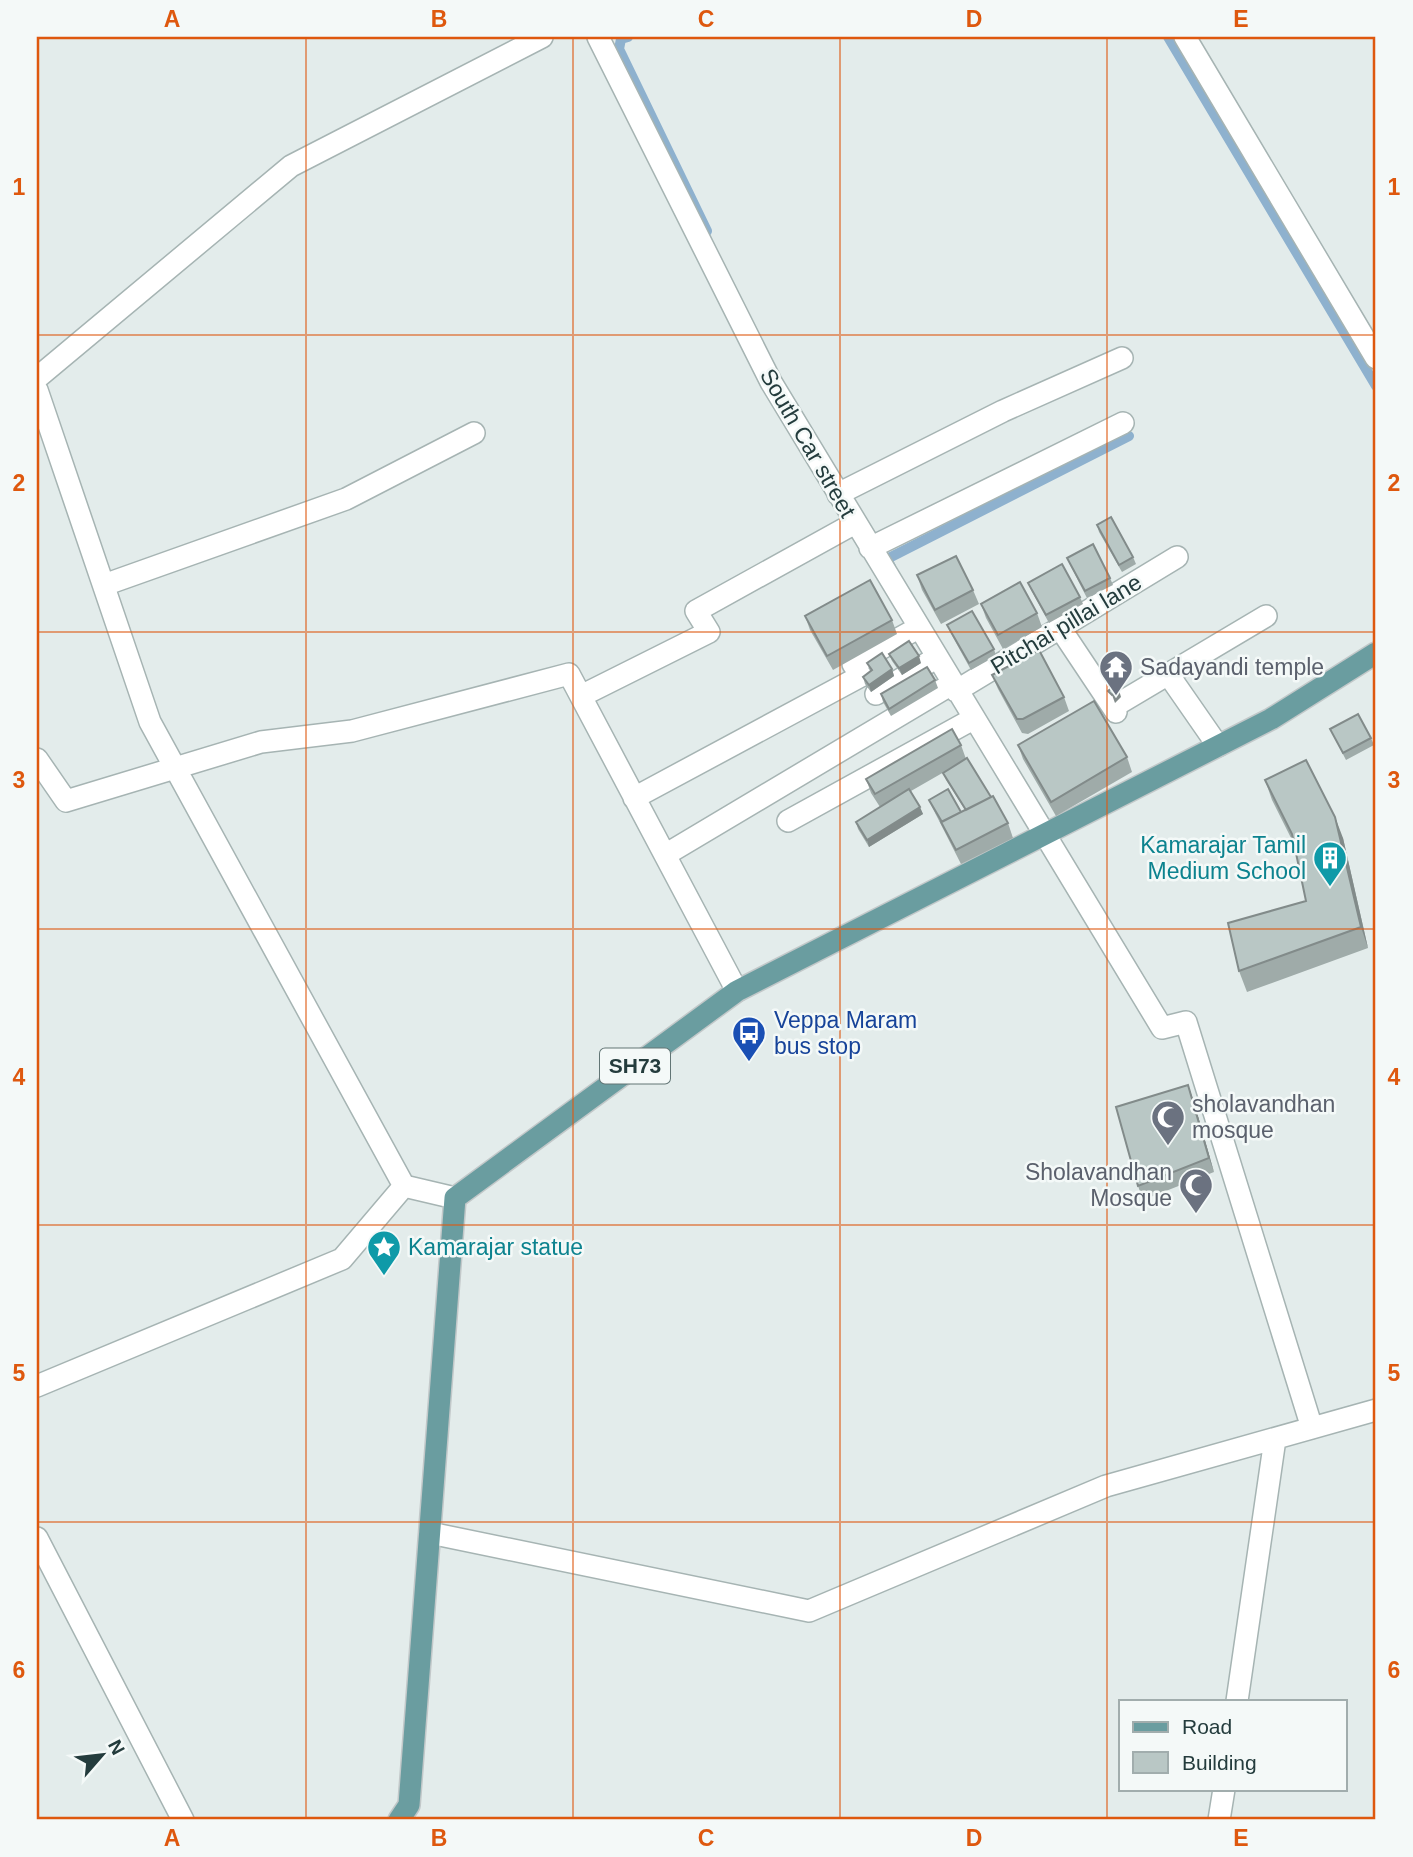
<svg xmlns="http://www.w3.org/2000/svg" width="1413" height="1857" font-family="Arial,sans-serif">
<style>
.lines{fill:none;stroke-linecap:round;stroke-linejoin:round}
.stream{stroke:#8eb1ce;stroke-width:10}
.minor-casing{stroke:#a6b4b3;stroke-width:24}
.primary-casing{stroke:#c2c8c9;stroke-width:24}
.minor{stroke:#fff;stroke-width:21}
.primary{stroke:#6a9da0;stroke-width:21}
.wall{fill:#9faba9}
.shaded-wall{fill:#828b8a}
.building{fill:#b9c7c5;stroke:#828b8a;stroke-width:2}
.grid{fill:none;stroke:#de580e;stroke-width:2;stroke-opacity:0.55}
.labels{text-anchor:middle;stroke-width:5;stroke-linejoin:round;paint-order:stroke}
.shield{fill:#f4f9f8;stroke:#627575;stroke-width:2}
.shield-label{font-size:21px;font-weight:bold;fill:#243c3d}
.street-label{font-size:23px;fill:#243c3d;stroke:#f4f9f8}
.worship-label{font-size:23px;fill:#5b616d;stroke:#f4f9f8;text-anchor:start}
.culture-label{font-size:23px;fill:#0d838f;stroke:#f4f9f8;text-anchor:end}
.transit-label{font-size:23px;fill:#164399;stroke:#f4f9f8;text-anchor:start}
.neatline{fill:none;stroke:#de580e;stroke-width:2.5}
.grid-label{font-size:23px;text-anchor:middle;font-weight:bold;fill:#de580e}
</style>
<rect width="100%" height="100%" fill="#e3eceb"/>
<g class="lines">
<path class="stream" d="M628,37L621,39L619,49L707,231
M1168,37L1376,386
M891,567L887,559L1129,436"/>
<g class="minor-casing">
<path id="minor" d="M598,37L771,382L1162,1028L1186,1022L1312,1428
M1185,37L1376,358
M37,378L291,166L542,37
M37,390L150,722L404,1186L455,1198
M838,494L1003,411L1122,358
M870,548L1123,423
M104,585L346,499L474,433
M1060,628L1116,712
M1168,674L1218,746
M956,691L1177,557
M876,694L936,658
M581,696L709,632L696,611L855,523
M1113,707L1266,616
M37,759L66,801L261,742L352,731L569,674L737,991
M634,798L861,676L853,664L918,628
M788,821L973,719
M665,855L952,684
M37,1386L342,1259L404,1186
M430,1533L809,1611L1106,1486L1376,1410
M37,1538L183,1820
M1237,1701L1275,1439
M1219,1820L1224,1789"/>
</g>
<g class="primary-casing">
<path id="primary" d="M399,1820L409,1805L455,1198L737,991L1271,719L1376,653"/>
</g>
<use href="#minor" class="minor"/>
<use href="#primary" class="primary"/>
</g>
<path class="wall" d="M1097,525L1133,557L1136,564L1122,572L1099,532Z
M1067,558L1110,578L1113,585L1087,598L1070,565Z
M917,575L973,590L979,604L941,624L922,590Z
M1028,583L1080,597L1083,604L1049,623L1031,590Z
M981,604L1037,613L1042,627L1003,649L986,618Z
M805,616L892,620L897,634L833,670L810,630Z
M947,625L994,649L996,656L971,670L950,632Z
M889,654L921,663L902,675L892,661Z
M867,663L892,669L894,676L871,692L865,684L863,677L871,671Z
M992,675L1064,697L1069,711L1028,734L1022,733L998,689Z
M935,680L938,688L891,716L883,702L881,694Z
M1330,729L1371,738L1374,745L1346,760Z
M961,745L966,759L1008,823L1013,838L961,864L932,807L929,800L961,812L965,810L946,780L943,773L958,764L911,791L923,814L869,847L858,829L856,822L880,807L871,793L866,779Z
M1018,745L1127,757L1132,772L1056,816L1023,759Z
M1265,780L1343,838L1368,948L1247,992L1239,971L1306,901L1294,844L1272,800Z
M1193,1099L1214,1172L1143,1200L1138,1186Z"/>
<path class="shaded-wall" d="M919,656L921,663L902,675L899,668Z
M892,669L894,676L871,692L869,685Z
M1119,690L1121,697L1115,703L1112,695Z
M920,807L923,814L869,847L867,840Z
M1335,817L1343,838L1368,948L1361,927Z
M1188,1085L1193,1099L1214,1172L1209,1158Z"/>
<path class="building" d="M1111,517L1133,557L1119,565L1097,525Z
M1093,544L1110,578L1085,591L1067,558Z
M956,556L973,590L935,610L917,575Z
M1062,564L1080,597L1046,615L1028,583Z
M870,580L892,620L827,656L805,616Z
M1020,582L1037,613L998,635L981,604Z
M972,611L994,649L969,663L947,625Z
M909,641L919,656L899,668L889,654Z
M1039,650L1064,697L1023,719H1017L992,675Z
M882,653L892,669L869,685L863,677L872,670L867,663Z
M927,667L935,680L889,709L881,694Z
M1115,685L1119,690L1112,695L1108,691Z
M1094,701L1127,757L1051,802L1018,745Z
M1358,714L1371,738L1343,753L1330,729Z
M952,729L961,745L875,794L866,779Z
M967,758L991,797L966,810L943,773Z
M1306,760L1335,817L1361,927L1239,971L1228,923L1306,901L1292,834L1265,780Z
M909,789L920,807L867,840L856,822Z
M948,789L961,812L942,822L929,800Z
M993,796L1008,823L956,850L941,822Z
M1188,1085L1209,1158L1138,1186L1116,1107Z"/>
<path class="grid" d="M306,37V1820M573,37V1820M840,37V1820M1107,37V1820M37,335H1376M37,632H1376M37,929H1376M37,1225H1376M37,1522H1376"/>
<defs>
<g id="temple-pin" transform="scale(1.75)"><path d="M0 17L-7.5 6A9.5 9.5 0 1 1 7.5 6Z" fill="#6b7280" stroke="#f4f9f8"/><path d="M0-6L5-2H3V0L6.5 2.5H4V6H1.5V3h-3V6H-4V2.5H-6.5L-3 0V-2H-5Z" fill="#fff"/></g>
<g id="building-pin" transform="scale(1.75)"><path d="M0 17L-7.5 6A9.5 9.5 0 1 1 7.5 6Z" fill="#0f9aa8" stroke="#f4f9f8"/><path d="M-4-6H4V6H1V3H-1V6H-4ZM-2.5-4.3h1.7v1.8h-1.7ZM.8-4.3h1.7v1.8H.8ZM-2.5-1h1.7V.8h-1.7ZM.8-1h1.7V.8H.8Z" fill="#fff"/></g>
<g id="bus-pin" transform="scale(1.75)"><path d="M0 17L-7.5 6A9.5 9.5 0 1 1 7.5 6Z" fill="#1a4fb4" stroke="#f4f9f8"/><path d="M-5-6H5V4H4V6H2V4H-2V6H-4V4H-5ZM-3.5-4V0h7V-4ZM-3.5 1.2v1.5H-2V1.2ZM2 1.2v1.5H3.5V1.2Z" fill="#fff"/></g>
<g id="mosque-pin" transform="scale(1.75)"><path d="M0 17L-7.5 6A9.5 9.5 0 1 1 7.5 6Z" fill="#6b7280" stroke="#f4f9f8"/><path d="M3.5-4.9A6 6 0 1 0 3.5 4.9A5 5 0 1 1 3.5-4.9Z" fill="#fff"/></g>
<g id="sight-pin" transform="scale(1.75)"><path d="M0 17L-7.5 6A9.5 9.5 0 1 1 7.5 6Z" fill="#0f9aa8" stroke="#f4f9f8"/><path d="M0-6L1.8-2.2L6-1.7L2.9 1.2L3.7 5.4L0 3.3L-3.7 5.4L-2.9 1.2L-6-1.7L-1.8-2.2Z" fill="#fff"/></g>
</defs>
<g fill-rule="evenodd">
<use href="#temple-pin" x="1116" y="667"/>
<use href="#building-pin" x="1330" y="858"/>
<use href="#bus-pin" x="749" y="1033"/>
<use href="#mosque-pin" x="1168" y="1117"/>
<use href="#mosque-pin" x="1196" y="1185"/>
<use href="#sight-pin" x="384" y="1247"/>
</g>
<g class="labels">
<rect class="shield" x="600" y="1048.5" width="70" height="35" rx="5"/>
<g class="shield-label">
<text x="635" y="1073">SH73</text>
</g>
<g class="street-label">
<text transform="translate(808 443) rotate(60)" y="8">South Car street</text>
<text transform="translate(1066 624) rotate(-31)" y="8">Pitchai pillai lane</text>
</g>
<g class="worship-label">
<text x="1140" y="675">Sadayandi temple</text>
<text x="1192" y="1112">sholavandhan<tspan x="1192" dy="26">mosque</tspan></text>
<text x="1172" y="1180" text-anchor="end">Sholavandhan<tspan x="1172" dy="26">Mosque</tspan></text>
</g>
<g class="culture-label">
<text x="1306" y="853">Kamarajar Tamil<tspan x="1306" dy="26">Medium School</tspan></text>
<text x="408" y="1255" text-anchor="start">Kamarajar statue</text>
</g>
<g class="transit-label">
<text x="774" y="1028">Veppa Maram<tspan x="774" dy="26">bus stop</tspan></text>
</g>
</g>
<rect width="1413" height="1857" fill="none" stroke="#f4f9f8" stroke-width="77"/>
<rect x="1119" y="1700" width="228" height="91" fill="#f4f9f8" stroke="#a1adad" stroke-width="2"/>
<rect x="1133" y="1722" width="35" height="10" fill="#6a9da0" stroke="#a1adad" stroke-width="2"/>
<text x="1182" y="1734" font-size="21" fill="#243c3d">Road</text>
<rect x="1133" y="1752" width="35" height="21" fill="#b9c7c5" stroke="#a1adad" stroke-width="2"/>
<text x="1182" y="1770" font-size="21" fill="#243c3d">Building</text>
<g transform="translate(102 1755) rotate(62)" stroke="#f4f9f8" stroke-width="5" paint-order="stroke">
<path d="M0-5L12 26L0 18L-12 26Z" fill="#243c3d"/>
<text y="-10" font-size="19" font-weight="bold" text-anchor="middle" fill="#243c3d">N</text>
</g>
<rect x="38" y="38" width="1336" height="1780" class="neatline"/>
<g class="grid-label">
<text x="172" y="27">A</text>
<text x="439" y="27">B</text>
<text x="706" y="27">C</text>
<text x="974" y="27">D</text>
<text x="1241" y="27">E</text>
<text x="19" y="195">1</text>
<text x="1394" y="195">1</text>
<text x="19" y="491">2</text>
<text x="1394" y="491">2</text>
<text x="19" y="788">3</text>
<text x="1394" y="788">3</text>
<text x="19" y="1085">4</text>
<text x="1394" y="1085">4</text>
<text x="19" y="1381">5</text>
<text x="1394" y="1381">5</text>
<text x="19" y="1678">6</text>
<text x="1394" y="1678">6</text>
<text x="172" y="1846">A</text>
<text x="439" y="1846">B</text>
<text x="706" y="1846">C</text>
<text x="974" y="1846">D</text>
<text x="1241" y="1846">E</text>
</g>
</svg>
